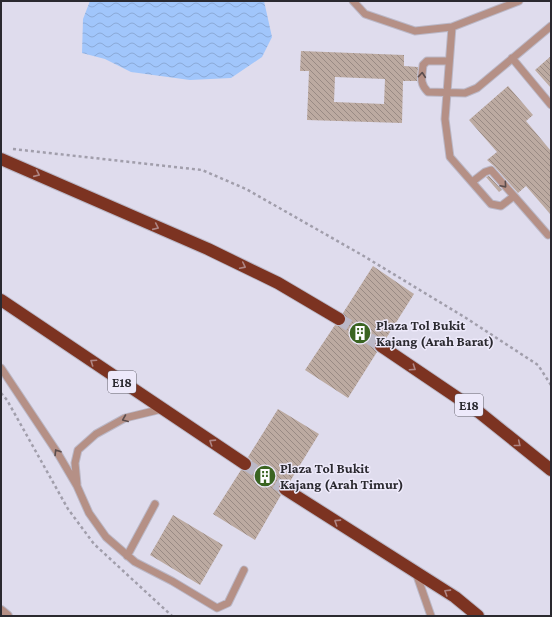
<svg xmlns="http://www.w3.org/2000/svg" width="552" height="617" font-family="'Crimson Pro',serif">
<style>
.water{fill:url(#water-waves)}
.building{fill:url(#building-back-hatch);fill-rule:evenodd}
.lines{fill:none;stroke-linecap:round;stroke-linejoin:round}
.motorway-tunnel{stroke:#bbb8c7;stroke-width:12;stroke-dasharray:12 6;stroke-linecap:butt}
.service-casing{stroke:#bbb8c7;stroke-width:9}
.minor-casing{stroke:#bbb8c7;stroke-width:12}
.motorway-casing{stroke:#bbb8c7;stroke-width:14}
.path{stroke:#a19eab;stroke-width:2.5;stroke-dasharray:3 3;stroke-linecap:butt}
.service{stroke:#b59086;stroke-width:7}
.minor{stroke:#b59086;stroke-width:10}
.motorway{stroke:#7c3321;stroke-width:12}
.oneway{stroke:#5b4d4d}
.oneway2{stroke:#af8583}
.labels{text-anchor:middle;stroke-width:3;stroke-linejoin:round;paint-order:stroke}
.shield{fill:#ede9fa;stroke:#64636c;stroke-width:1}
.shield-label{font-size:13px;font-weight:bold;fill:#2a292f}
.poi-label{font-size:14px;font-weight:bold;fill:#2a292f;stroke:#ede9fa;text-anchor:start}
</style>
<defs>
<pattern id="water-waves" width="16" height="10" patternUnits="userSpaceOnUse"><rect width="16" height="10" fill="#a1c6fb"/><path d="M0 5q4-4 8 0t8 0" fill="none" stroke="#8baad7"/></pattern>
<pattern id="building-back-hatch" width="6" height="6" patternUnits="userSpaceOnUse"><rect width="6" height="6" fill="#bcaaa1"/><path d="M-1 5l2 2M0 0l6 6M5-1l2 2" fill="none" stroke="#998a84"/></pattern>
</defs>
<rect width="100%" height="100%" fill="#dfdced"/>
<path class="water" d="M90,1H264L272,37L262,57L231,78L190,80L131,72L105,59L82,53L83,19Z"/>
<path class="building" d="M301,51L404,55V66L418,67L417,81H403L402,123L307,120L309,71H300ZM335,77L385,79L384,104L334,102Z
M551,56V88L535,70Z
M508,86L533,115L526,121L551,151V215L526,186L518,193L495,167L487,160L497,152L469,120Z
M489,176L502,190L499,192L486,177Z
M373,266L414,294L385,340L378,339L375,342L374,349L377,352L348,398L305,370L335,325L339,326L345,323L346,319L343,313Z
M278,409L319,434L289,483L282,482L278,485V492L281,495L255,540L213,514L241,470L248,471L251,468L252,461L248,457Z
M173,515L223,545L200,585L150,555Z"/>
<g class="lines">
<path class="motorway-tunnel" d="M339,319L381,346
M245,464L285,489"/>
<g class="service-casing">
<path id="service" d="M353,1L365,14L415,31L452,27L519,1
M452,27L445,119L450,157L491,204L501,206L514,196L548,235
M512,58L551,105
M449,61H427L423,65C422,77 419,83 428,92L465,93L477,88L551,26
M472,182L485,172L491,170L514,196
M1,368L57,452L77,486L89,513L106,537L135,562L172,581L217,608L228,603L244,570
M77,484L75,463L78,450L96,434L125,418L162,409
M127,556L155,504
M416,573L431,616"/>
</g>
<g class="minor-casing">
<path id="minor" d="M1,611L7,616"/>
</g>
<g class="motorway-casing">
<path id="motorway" d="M1,159L208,249L278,283L339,319
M1,300L245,464
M381,346L480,413L551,470
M285,489L455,597L478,616"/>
</g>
<path class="path" d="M13,149L202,170L246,189L362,255L466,318L538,365L551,385
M1,393L7,400L68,509L94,544L172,616"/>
<use href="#service" class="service"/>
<use href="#minor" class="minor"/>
<use href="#motorway" class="motorway"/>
</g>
<defs><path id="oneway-chevron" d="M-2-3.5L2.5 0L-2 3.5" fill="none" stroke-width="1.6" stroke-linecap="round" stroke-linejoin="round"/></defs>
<g class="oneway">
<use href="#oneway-chevron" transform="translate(422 75) rotate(-85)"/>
<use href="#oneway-chevron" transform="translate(504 185) rotate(49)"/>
<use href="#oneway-chevron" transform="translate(125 419) rotate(158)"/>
<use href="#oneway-chevron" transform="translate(57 452) rotate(-122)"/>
</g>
<g class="oneway2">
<use href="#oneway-chevron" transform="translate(37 174) rotate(24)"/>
<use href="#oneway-chevron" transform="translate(156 227) rotate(24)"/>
<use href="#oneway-chevron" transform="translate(243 266) rotate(26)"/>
<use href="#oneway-chevron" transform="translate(93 362) rotate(-146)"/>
<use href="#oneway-chevron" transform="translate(413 368) rotate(34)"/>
<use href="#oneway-chevron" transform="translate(212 442) rotate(-147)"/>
<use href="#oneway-chevron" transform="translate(518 444) rotate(39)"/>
<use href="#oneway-chevron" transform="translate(337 522) rotate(-147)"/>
<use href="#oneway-chevron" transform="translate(447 592) rotate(-148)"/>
</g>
<defs>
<g id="building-disc" transform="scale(1.15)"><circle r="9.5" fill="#3a6421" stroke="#ede9fa"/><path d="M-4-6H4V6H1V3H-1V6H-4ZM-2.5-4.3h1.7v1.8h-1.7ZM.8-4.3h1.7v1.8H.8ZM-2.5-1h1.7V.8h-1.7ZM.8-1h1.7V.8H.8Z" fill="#fff"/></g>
</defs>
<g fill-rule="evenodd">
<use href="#building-disc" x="360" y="333"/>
<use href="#building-disc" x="265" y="476"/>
</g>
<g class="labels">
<g class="shield">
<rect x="108" y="371" width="28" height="22" rx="3"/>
<rect x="455" y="394" width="28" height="22" rx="3"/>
</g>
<g class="shield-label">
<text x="122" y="387">E18</text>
<text x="469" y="410">E18</text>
</g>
<g class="poi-label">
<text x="376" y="330">Plaza Tol Bukit<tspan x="376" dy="16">Kajang (Arah Barat)</tspan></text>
<text x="280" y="473">Plaza Tol Bukit<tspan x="280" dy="16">Kajang (Arah Timur)</tspan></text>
</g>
</g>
<rect width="552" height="617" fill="none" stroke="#2a292f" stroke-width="4"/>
</svg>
